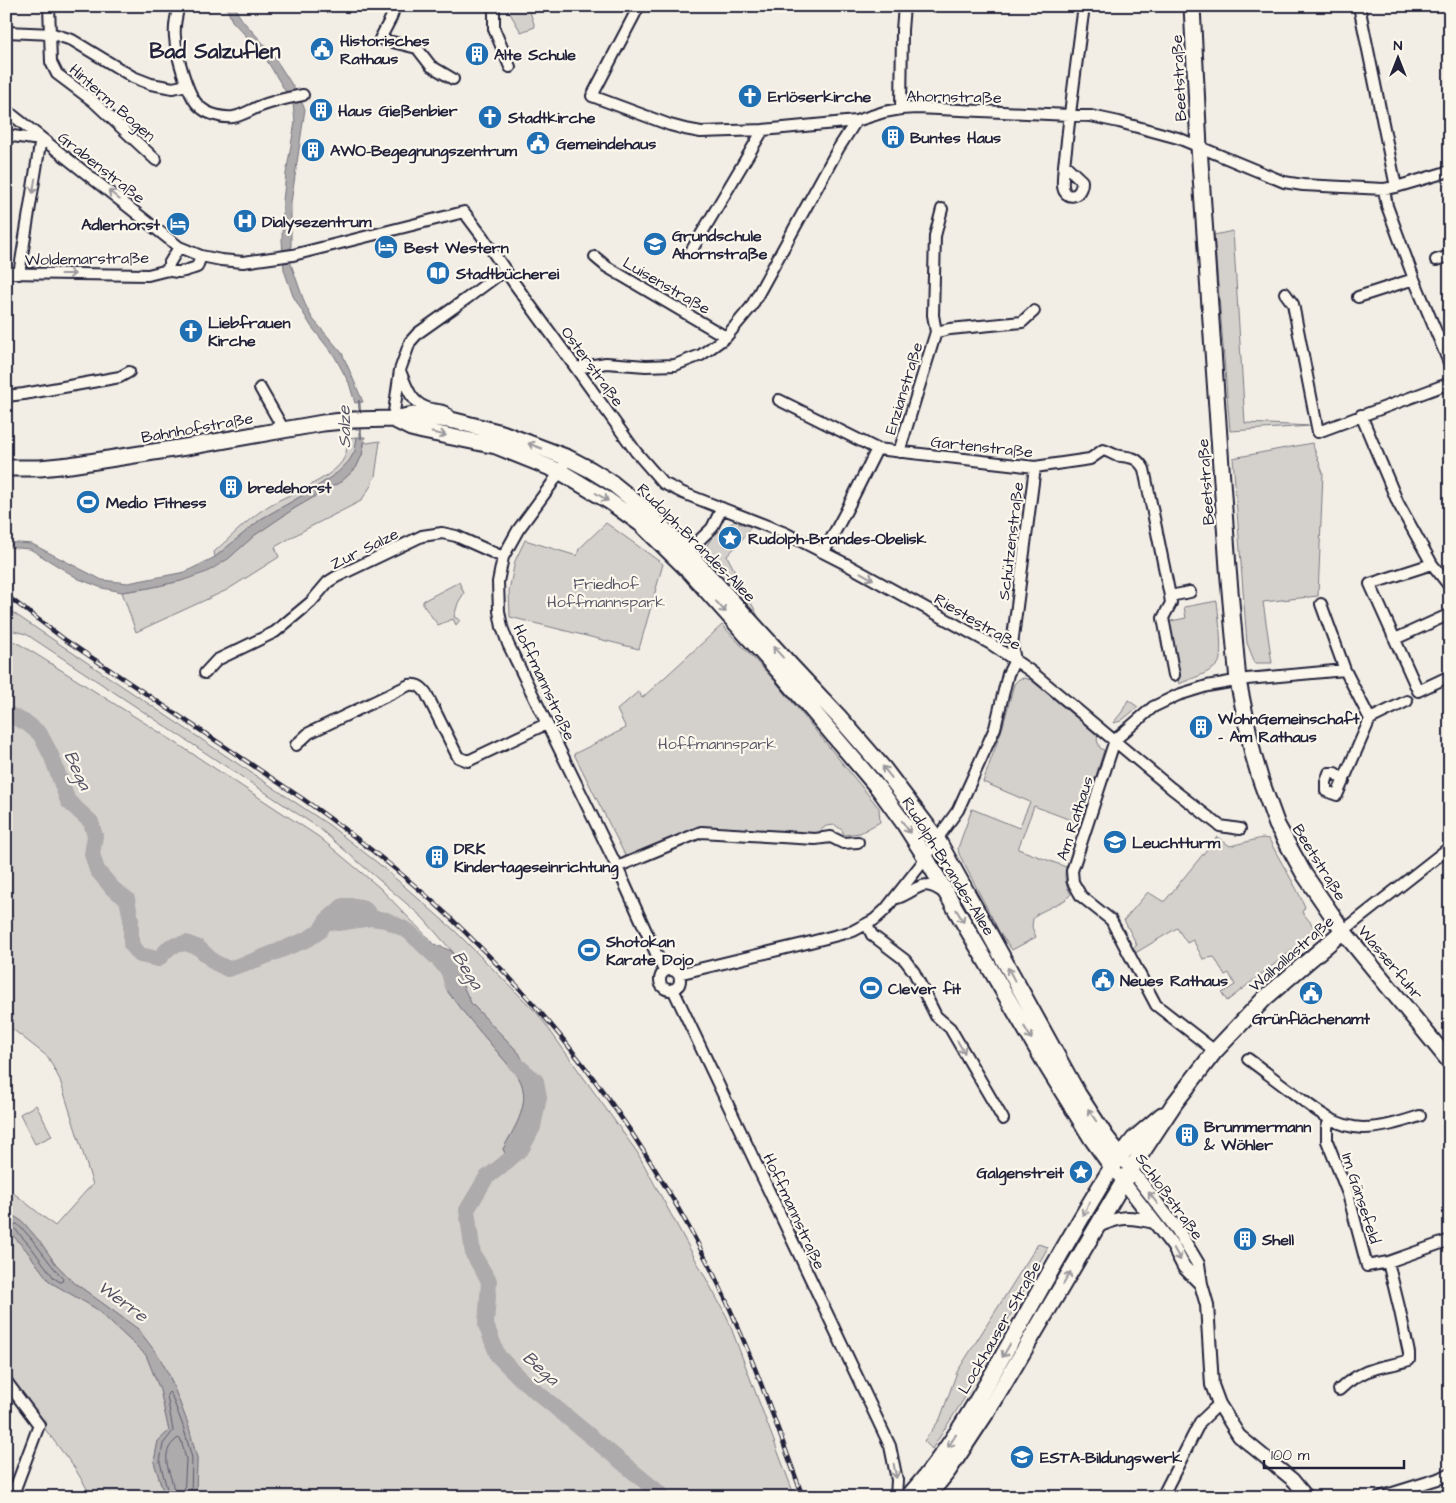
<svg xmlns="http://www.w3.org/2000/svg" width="1456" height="1503" font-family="'Architects Daughter',sans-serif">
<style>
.green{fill:#d4d1cc;stroke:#7b7a84}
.water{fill:#aeabad;stroke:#76747f}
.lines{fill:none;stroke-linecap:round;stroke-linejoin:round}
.shore{stroke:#5a5969;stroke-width:1}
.stream{stroke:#76747f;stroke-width:2.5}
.river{stroke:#aeabad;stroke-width:16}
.minor-casing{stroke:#22223b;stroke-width:14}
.tertiary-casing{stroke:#22223b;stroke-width:16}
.secondary-casing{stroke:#22223b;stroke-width:19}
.minor{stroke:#fbf7ec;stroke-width:10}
.tertiary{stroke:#fbf7ec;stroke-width:12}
.secondary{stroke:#fbf7ec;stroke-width:15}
.rail-casing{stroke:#22223b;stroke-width:4.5}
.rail{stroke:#fbf7ec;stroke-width:2.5;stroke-dasharray:8;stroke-linecap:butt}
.oneway{stroke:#99979c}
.labels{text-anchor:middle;stroke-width:4.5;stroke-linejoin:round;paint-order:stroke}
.poi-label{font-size:16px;font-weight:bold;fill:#22223b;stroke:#fbf7ec;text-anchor:start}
.street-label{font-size:16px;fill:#22223b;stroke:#fbf7ec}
.park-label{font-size:16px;fill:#575766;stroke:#fbf7ec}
.water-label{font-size:18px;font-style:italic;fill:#535263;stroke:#fbf7ec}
.district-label{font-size:21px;font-weight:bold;fill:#22223b;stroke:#fbf7ec}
</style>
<rect width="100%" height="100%" fill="#f2eee5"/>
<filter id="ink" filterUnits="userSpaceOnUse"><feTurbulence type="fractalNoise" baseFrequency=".02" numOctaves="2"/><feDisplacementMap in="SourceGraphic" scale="10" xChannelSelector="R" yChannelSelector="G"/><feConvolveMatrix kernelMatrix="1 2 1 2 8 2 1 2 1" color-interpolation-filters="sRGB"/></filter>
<g filter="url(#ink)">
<path class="green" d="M518,6H528L535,27L521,32L508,10Z
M1233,231L1245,423L1312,426L1230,431L1214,235Z
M357,437L355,451L349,461L337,473L312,490L261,519L215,557L214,552C231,537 250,517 270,505C290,493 340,477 346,453C347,448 346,443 347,438Z
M365,441L367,443L380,441L375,477L372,481V484L361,501L306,529L275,547L279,557L227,590L136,632L122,592L149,588L181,581L228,559L255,535L295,508L342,481L356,468L362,455Z
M1312,443L1323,473L1318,596L1263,602L1272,663H1255L1247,643L1233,458Z
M606,523L663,564L639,649L510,617L509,591L515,561L525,540L577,556L579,549Z
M732,523L743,524L751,527L740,542L727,556L759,618L713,567L705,552C706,540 722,528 732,523Z
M459,582L464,593L458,603L454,617L460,620L456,625L453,619L438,625L423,605V601Z
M1217,601C1218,612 1224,657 1218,664C1211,673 1190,679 1179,684L1166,622L1186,618L1184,607Z
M6,608L329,825L379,864L454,930L538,1014L637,1152L727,1317L795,1497H196L197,1458L188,1424L169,1375L160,1359L138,1329L72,1281L55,1263L41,1243L23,1222L6,1211V1187L55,1226L87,1190L93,1185L60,1080L48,1057L6,1024V641L16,642L42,658L167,737L319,837L380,888L434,944L442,958L448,992L460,1008L517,1075C519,1078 521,1082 522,1085C529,1108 513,1130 503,1149L507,1157L530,1124L519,1053L471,1003L461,982L452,951L422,917L319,828L26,634L6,629Z
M722,625L775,681L879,808L880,822L860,833L844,835L842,830L835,825L826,826L815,835L702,826L626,857L574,754L626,728L617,710L639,691L642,698Z
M1024,678L1031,680L1098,736L1097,740L1100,748L1104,750L1081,824L1034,806L1018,849L1066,867C1064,877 1065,885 1071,894L1065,900L1037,914L1033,919L1032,927L1036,937L1012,950L1000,933L959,854L958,848L972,809L1019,828L1030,802L983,782L1003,726L1014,684L1019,679Z
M1128,700L1138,707L1121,721L1113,723L1122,712Z
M1217,837L1230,846L1262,838L1269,839C1280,862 1295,883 1305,907L1302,912L1311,923L1315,930L1304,941L1227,1001L1222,993L1235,985L1229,973L1225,975L1214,957L1203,959L1193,940L1187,943L1177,928L1132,955L1130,950L1137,945L1124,920L1148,892L1164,902Z
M36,1105L52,1136L35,1144L20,1114Z
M6,1228L27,1251L50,1282L95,1308L146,1355L160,1390L169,1431L158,1441L154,1462L165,1497H92L74,1467L6,1378Z
M1038,1244L1048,1247L967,1394L932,1449L924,1441L940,1419L957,1372Z"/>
<path class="water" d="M226,6H236L237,12L243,21L271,52L296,91L305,109L291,203V264L305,304L312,318L342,353L363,402L355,403L349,383L335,357L311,326L293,296L284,270L282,240L283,201L286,174L295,122L293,104L263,54L232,21Z
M357,437H365L362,455L356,468L342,481L295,508L255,535L228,559L207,572L181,581L149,588L122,592L102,588L79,579L30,549L6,547V542L32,544L102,580L128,583L185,572L215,557L261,519L312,490L337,473L349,461L355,451Z
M434,944L452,951L461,982L471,1003L519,1053L532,1078L534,1097L530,1124L507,1158L503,1149C513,1130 529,1108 522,1085C521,1082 519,1078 517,1075L460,1008L448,992L442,958Z
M6,1211L23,1222L41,1243L55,1263L72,1281L138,1329L160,1358L169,1375L188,1424L197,1458L196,1497H165L154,1462L158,1441L169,1431L160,1390L146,1355L95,1308L50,1282L27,1251L6,1228Z"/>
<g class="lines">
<path class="shore" d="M17,1224C35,1239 46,1261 63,1278L62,1282H60L54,1278L31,1247L14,1228V1225Z
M169,1497L160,1462L163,1444L173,1431L167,1395L169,1392L171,1394L183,1426L192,1458L191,1497
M175,1497C174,1475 155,1455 178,1438L181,1440L186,1459L184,1497"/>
<path class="stream" d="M359,401L360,413
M360,424L361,438"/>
<path class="river" d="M6,715H10L28,724L40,734L51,755L68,801L91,822L95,836L92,854L97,870L113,889L127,899L131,919V944L140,955L158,959L171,946L186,943L199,948L214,962L228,969L256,960L308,939L320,931L326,921L339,923L371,918L386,920L408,931L439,960L449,972L452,984
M326,921L343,906C357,906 365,904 371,918
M516,1064L536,1081L539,1097L533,1127L522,1148L504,1164L486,1178L467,1210L473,1254L489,1281L486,1325L498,1356L521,1379L664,1497"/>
<g class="minor-casing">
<path id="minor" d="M49,6L51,62L57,74L93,101L156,160
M179,6C176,16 174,27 175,37C176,53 187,94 198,105C206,114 221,118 233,117C241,116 251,110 258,107C273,101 287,98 303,95
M395,6L391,18L380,39L417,48L431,66L453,79
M494,6V29L510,67
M639,6L592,96L670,125L685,129L701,132L763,130L856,121
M1359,6L1396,187
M6,32L53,34L72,40L133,77L151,84L173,88L187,85
M901,109L902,30L904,6
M6,110L179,247L201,256L221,260L243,262L293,255L464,212L482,236L514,283L576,368L636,452L663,483L683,493L785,533L844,563L991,644L1032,672L1171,788L1220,826L1240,829
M6,135L33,139L41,138L19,274
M1065,165L1082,181C1082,199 1064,200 1063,186C1062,172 1066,154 1067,140C1072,95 1078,51 1084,6
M1384,189L1387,206L1414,279L1450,365
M690,253L763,130
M595,257L607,267L726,337
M1436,260L1450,256
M168,270C177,275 187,270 197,267L201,256
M168,270L169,264L179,247
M6,273L148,275L168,270
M1285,293L1293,304L1318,432L1450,383
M1358,297L1414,279
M936,332L950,329L1022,322L1034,311
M576,368L606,363L646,366L675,365L701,355L726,337L751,307L838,149L856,121L884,112L901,109L917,108L1091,116L1119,122L1178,138L1284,182L1303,185L1384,189L1396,187L1450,171
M400,371C406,385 410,401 425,407C431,410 439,409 445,412C448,414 451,418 454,420
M260,388L284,430
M6,396L24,394L120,377L129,372
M779,400L877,449L1035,467L1090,459L1103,450C1107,451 1111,453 1115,455C1129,458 1136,455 1144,469L1170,596L1190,592
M1361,415L1398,503L1432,564L1450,587
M393,419L400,370L410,342L418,333L466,299L505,270
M899,452L936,332L933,315L935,236L942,209
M568,458L551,485L518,530L503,557L498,582L499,611L502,627L508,644L617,867L664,971
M687,552L712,528L722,508
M824,552L846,511L877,449
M1432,564L1370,584L1418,691L1450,676
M1170,596L1171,603L1163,618L1174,675
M1321,604L1345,670L1370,719L1337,795L1326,791V782L1329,773H1335L1344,781
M1395,639L1450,614
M205,673L217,660L275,632L311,602L328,582L336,577L422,536L442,533L456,536L503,557
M1370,719L1407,701
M296,745L309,733L409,685C417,684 421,686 426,693L458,757L468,761L546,724
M617,867L701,832L815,839L831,837L843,843L858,842
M897,898C918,891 921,876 944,893
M867,925L872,935L905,960L914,972L936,1016L950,1028L1003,1119
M1343,931L1450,847
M660 980a10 10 0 1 1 20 0a10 10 0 1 1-20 0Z
M678,974L803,944L853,931L874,920L885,910L926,858L937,839L958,810L995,728L1008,674L1015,660L1012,645L1035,467
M673,989L890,1446L897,1480L896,1497
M1215,1051L1156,1005L1111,920L1081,896L1073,882L1072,871L1115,740L1153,707L1178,695L1207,686L1247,679L1345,670
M1248,1059C1263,1070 1277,1081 1292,1092C1313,1108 1334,1127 1363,1128C1383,1128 1401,1122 1420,1116
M1330,1119L1327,1127V1141L1348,1194L1367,1266L1388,1262L1450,1240
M6,1381L39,1425L12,1497
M1339,1390C1350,1379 1362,1372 1377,1368C1388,1365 1398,1364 1409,1360V1353L1400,1311L1388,1262
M1162,1497L1200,1422L1219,1404
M1380,1497L1441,1478L1450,1473"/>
</g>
<g class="tertiary-casing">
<path id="tertiary" d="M1126,1163L1177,1229L1198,1264L1201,1284L1207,1305L1212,1385L1219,1404L1239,1436L1293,1480L1307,1497
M1112,1167L1173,1246L1184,1267L1201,1284
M1096,1227C1120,1216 1128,1216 1154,1222"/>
</g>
<g class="secondary-casing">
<path id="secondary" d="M1192,6L1199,147L1228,568L1238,681L1253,754L1261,781L1277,825L1304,874L1343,931L1450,1062
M393,419L411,428L423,431L496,446L561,472L609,501L641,524L689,571L784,677L879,789L903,822L926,858L1048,1068L1092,1139L1112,1167
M6,468H40L70,465L192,446L323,423L353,420L393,419L413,415L455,421L502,433L568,458L591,470L612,483L644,509L687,552L793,668L839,717L884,769L937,839L1078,1094L1106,1137L1120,1155
M908,1497C948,1453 976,1403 1005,1352C1040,1290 1074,1228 1112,1167L1134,1139L1162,1115
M927,1497L948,1471L994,1401L1131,1169L1174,1104L1215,1051L1265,998L1343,931"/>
</g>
<use href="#minor" class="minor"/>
<use href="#tertiary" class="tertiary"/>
<use href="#secondary" class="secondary"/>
<g class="rail-casing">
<path id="rail" d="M6,595L64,639L303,799C361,840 416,883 466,933C565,1029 646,1142 709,1265C747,1339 774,1419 803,1497"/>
</g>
<use href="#rail" class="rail"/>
</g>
<defs><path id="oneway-shaft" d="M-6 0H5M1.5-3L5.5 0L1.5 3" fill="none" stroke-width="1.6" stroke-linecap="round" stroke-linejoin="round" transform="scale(1.25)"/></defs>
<g class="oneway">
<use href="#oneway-shaft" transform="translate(34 186) rotate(99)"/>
<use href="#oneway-shaft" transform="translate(114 195) rotate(-141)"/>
<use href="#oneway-shaft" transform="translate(68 274)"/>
<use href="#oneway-shaft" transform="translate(439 434) rotate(12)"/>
<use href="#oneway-shaft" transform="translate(535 446) rotate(-159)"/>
<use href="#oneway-shaft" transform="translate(602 497) rotate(32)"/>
<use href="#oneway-shaft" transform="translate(867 576) rotate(29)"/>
<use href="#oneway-shaft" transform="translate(721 607) rotate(48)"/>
<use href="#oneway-shaft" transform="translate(778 652) rotate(-132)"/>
<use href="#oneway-shaft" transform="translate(887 772) rotate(-128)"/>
<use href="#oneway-shaft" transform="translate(906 827) rotate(57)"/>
<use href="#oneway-shaft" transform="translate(960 916) rotate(60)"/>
<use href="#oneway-shaft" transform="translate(1011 974) rotate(-118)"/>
<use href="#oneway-shaft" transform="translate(1028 1033) rotate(60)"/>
<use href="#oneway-shaft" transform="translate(961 1047) rotate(60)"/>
<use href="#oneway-shaft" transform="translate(1092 1115) rotate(-124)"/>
<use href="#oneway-shaft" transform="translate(1153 1198) rotate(-128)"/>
<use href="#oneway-shaft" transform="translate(1086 1209) rotate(120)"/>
<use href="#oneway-shaft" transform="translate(1177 1254) rotate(61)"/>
<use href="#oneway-shaft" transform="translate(1067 1278) rotate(-60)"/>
<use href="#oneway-shaft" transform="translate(1006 1351) rotate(120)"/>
<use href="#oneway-shaft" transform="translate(952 1441) rotate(122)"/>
<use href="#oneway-shaft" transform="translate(895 1471) rotate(79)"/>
</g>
</g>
<defs>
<g id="civic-disc" transform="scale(1.25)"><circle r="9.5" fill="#1f6fb2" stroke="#fbf7ec"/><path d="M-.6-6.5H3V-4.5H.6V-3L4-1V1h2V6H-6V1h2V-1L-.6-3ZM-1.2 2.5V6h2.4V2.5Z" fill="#fff"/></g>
<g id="building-disc" transform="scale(1.25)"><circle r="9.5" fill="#1f6fb2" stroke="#fbf7ec"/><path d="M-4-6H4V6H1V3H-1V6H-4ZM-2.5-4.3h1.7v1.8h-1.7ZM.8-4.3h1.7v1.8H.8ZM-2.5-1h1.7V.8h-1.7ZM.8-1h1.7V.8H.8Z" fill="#fff"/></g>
<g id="church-disc" transform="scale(1.25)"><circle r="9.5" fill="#1f6fb2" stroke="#fbf7ec"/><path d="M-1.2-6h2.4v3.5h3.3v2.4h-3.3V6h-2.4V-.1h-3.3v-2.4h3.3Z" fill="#fff"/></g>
<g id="hospital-disc" transform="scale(1.25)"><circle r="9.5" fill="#1f6fb2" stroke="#fbf7ec"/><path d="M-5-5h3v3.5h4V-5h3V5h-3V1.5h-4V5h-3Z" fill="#fff"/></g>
<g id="hotel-disc" transform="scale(1.25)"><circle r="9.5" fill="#1f6fb2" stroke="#fbf7ec"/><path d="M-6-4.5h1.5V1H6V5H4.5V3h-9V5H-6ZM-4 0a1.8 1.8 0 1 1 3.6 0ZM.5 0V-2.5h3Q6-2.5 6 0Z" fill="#fff"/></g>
<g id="school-disc" transform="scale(1.25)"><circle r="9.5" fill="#1f6fb2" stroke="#fbf7ec"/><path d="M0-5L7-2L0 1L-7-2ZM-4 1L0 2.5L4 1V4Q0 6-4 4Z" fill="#fff"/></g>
<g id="library-disc" transform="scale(1.25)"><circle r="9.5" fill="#1f6fb2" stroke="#fbf7ec"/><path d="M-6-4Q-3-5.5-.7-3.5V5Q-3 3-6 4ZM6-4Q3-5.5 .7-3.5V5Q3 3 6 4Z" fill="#fff"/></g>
<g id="stadium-disc" transform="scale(1.25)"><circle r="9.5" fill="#1f6fb2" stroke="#fbf7ec"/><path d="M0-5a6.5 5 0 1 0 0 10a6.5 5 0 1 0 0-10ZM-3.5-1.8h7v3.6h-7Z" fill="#fff"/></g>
<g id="sight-disc" transform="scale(1.25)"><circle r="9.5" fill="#1f6fb2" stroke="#fbf7ec"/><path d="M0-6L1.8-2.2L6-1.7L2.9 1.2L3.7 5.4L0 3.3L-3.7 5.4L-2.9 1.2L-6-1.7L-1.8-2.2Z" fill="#fff"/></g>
</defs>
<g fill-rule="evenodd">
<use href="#civic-disc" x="322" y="49"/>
<use href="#building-disc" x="477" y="54"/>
<use href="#church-disc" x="750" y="96"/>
<use href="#building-disc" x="321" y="110"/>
<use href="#church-disc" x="490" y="117"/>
<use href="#building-disc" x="893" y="137"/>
<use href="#civic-disc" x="538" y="143"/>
<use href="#building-disc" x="313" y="150"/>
<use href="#hospital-disc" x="245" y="221"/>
<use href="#hotel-disc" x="178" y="224"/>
<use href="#school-disc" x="655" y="244"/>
<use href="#hotel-disc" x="386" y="247"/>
<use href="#library-disc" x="438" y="273"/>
<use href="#church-disc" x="191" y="331"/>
<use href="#building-disc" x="231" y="487"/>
<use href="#stadium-disc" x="88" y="502"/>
<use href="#sight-disc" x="730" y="538"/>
<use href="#building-disc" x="1201" y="727"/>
<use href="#school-disc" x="1115" y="842"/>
<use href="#building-disc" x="437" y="857"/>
<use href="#stadium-disc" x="589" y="950"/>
<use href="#civic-disc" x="1103" y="980"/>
<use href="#stadium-disc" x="871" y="988"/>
<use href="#civic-disc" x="1311" y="993"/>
<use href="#building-disc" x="1187" y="1135"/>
<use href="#sight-disc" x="1081" y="1172"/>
<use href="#building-disc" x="1245" y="1239"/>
<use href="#school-disc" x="1022" y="1457"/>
</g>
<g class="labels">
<g class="poi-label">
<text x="340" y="46">Historisches<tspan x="340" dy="18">Rathaus</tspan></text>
<text x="494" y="60">Alte Schule</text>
<text x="768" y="102">Erlöserkirche</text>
<text x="338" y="116">Haus Gießenbier</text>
<text x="508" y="123">Stadtkirche</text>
<text x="910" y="143">Buntes Haus</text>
<text x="556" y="149">Gemeindehaus</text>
<text x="330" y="156">AWO-Begegnungszentrum</text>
<text x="262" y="227">Dialysezentrum</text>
<text x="160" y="230" text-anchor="end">Adlerhorst</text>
<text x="672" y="241">Grundschule<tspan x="672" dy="18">Ahornstraße</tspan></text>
<text x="404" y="253">Best Western</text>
<text x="456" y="279">Stadtbücherei</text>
<text x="208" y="328">Liebfrauen<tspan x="208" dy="18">Kirche</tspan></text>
<text x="248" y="493">bredehorst</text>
<text x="106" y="508">Medio Fitness</text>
<text x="748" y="544">Rudolph-Brandes-Obelisk</text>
<text x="1218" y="724">WohnGemeinschaft<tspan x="1218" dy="18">– Am Rathaus</tspan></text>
<text x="1132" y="848">Leuchtturm</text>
<text x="454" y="854">DRK<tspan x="454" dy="18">Kindertageseinrichtung</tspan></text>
<text x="606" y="947">Shotokan<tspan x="606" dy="18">Karate Dojo</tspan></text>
<text x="1120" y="986">Neues Rathaus</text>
<text x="888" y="994">Clever fit</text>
<text x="1311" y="1024" text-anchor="middle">Grünflächenamt</text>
<text x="1204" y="1132">Brummermann<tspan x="1204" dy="18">&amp; Wöhler</tspan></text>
<text x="1064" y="1178" text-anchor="end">Galgenstreit</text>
<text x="1262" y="1245">Shell</text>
<text x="1040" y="1463">ESTA-Bildungswerk</text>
</g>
<g class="street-label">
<text transform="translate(1178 78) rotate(-93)" y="6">Beetstraße</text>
<text transform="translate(954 96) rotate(1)" y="6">Ahornstraße</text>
<text transform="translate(113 102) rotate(41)" y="6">Hinterm Bogen</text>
<text transform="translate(102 167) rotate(38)" y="6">Grabenstraße</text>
<text transform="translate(87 258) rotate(-1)" y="6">Woldemarstraße</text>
<text transform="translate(667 285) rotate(30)" y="6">Luisenstraße</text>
<text transform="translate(593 366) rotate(54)" y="6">Osterstraße</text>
<text transform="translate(903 388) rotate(-73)" y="6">Enzianstraße</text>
<text transform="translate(197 427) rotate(-10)" y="6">Bahnhofstraße</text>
<text transform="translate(982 446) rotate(6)" y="6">Gartenstraße</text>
<text transform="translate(1205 482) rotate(-94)" y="6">Beetstraße</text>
<text transform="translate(1010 541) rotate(-83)" y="6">Schützenstraße</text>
<text transform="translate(697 542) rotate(45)" y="6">Rudolph-Brandes-Allee</text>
<text transform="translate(364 548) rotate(-26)" y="6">Zur Salze</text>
<text transform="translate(978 621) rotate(30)" y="6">Riestestraße</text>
<text transform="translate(545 682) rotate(65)" y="6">Hoffmannstraße</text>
<text transform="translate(1074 818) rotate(-72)" y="6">Am Rathaus</text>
<text transform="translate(1320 862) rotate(58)" y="6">Beetstraße</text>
<text transform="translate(949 866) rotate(58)" y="6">Rudolph-Brandes-Allee</text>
<text transform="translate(1291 953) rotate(-41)" y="6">Walhallastraße</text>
<text transform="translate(1391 962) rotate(50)" y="6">Wasserfuhr</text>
<text transform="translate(1170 1196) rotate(54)" y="6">Schloßstraße</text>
<text transform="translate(1362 1198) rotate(72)" y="6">Im Gänsefeld</text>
<text transform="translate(795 1211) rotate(65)" y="6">Hoffmannstraße</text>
<text transform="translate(999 1327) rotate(-60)" y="6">Lockhauser Straße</text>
</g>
<g class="park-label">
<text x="606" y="589">Friedhof<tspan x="606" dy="18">Hoffmannspark</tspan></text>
<text x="717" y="749">Hoffmannspark</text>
</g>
<g class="water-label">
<text transform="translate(344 427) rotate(-91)" y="6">Salze</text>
<text transform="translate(78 770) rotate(65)" y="6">Bega</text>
<text transform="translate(468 970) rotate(58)" y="6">Bega</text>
<text transform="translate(123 1301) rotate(36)" y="6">Werre</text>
<text transform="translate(541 1368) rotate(42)" y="6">Bega</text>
</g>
<g class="district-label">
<text x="215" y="58">Bad Salzuflen</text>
</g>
</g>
<rect width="1456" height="1503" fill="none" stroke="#fbf7ec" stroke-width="25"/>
<rect x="12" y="12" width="1431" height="1478" fill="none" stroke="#22223b" stroke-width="2" filter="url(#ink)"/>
<g transform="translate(1398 58)" stroke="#fbf7ec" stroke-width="4" paint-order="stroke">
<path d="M0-4L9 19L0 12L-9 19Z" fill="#22223b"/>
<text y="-8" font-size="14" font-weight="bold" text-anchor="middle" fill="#22223b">N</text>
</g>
<path d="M1264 1460v8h140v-8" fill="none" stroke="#22223b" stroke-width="2.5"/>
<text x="1271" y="1460" font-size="15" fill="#22223b" stroke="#fbf7ec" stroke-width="4" paint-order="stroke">100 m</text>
</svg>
